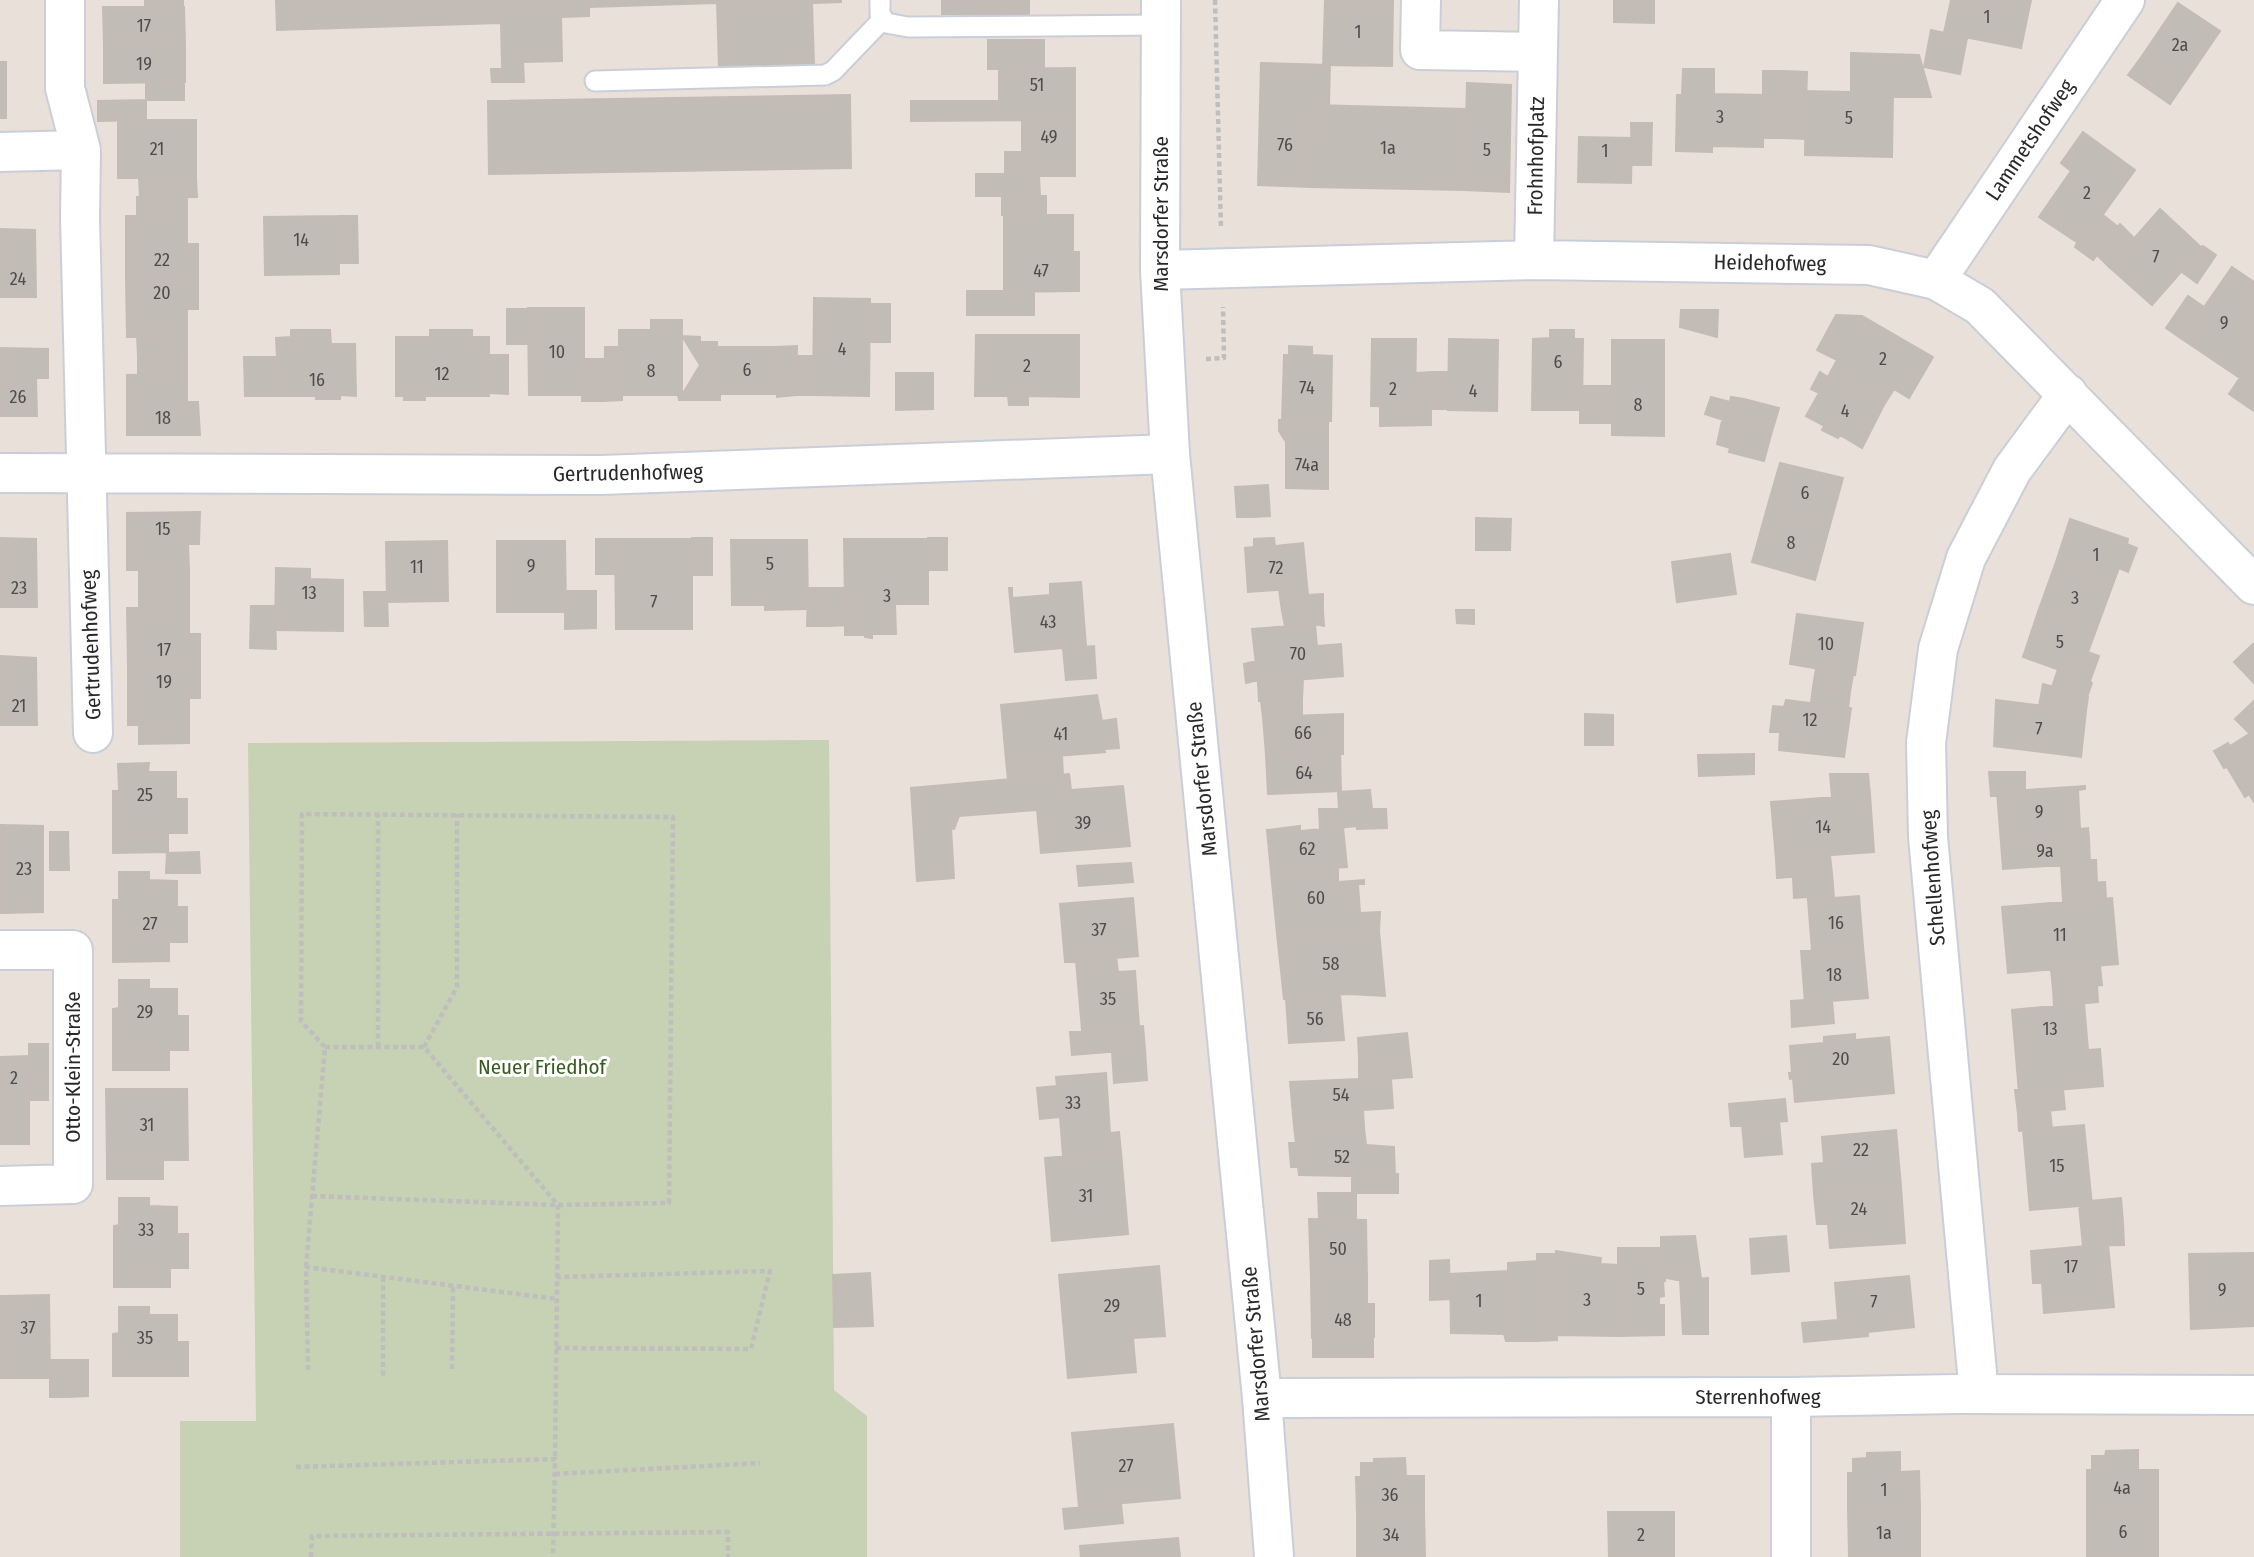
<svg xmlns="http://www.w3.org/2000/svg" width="2254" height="1557" font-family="'Fira Sans Condensed',sans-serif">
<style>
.cemetery{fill:#c7d1b3}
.building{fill:#c1bcb6;stroke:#c4bcb4;stroke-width:2}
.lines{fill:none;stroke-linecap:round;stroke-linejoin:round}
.service-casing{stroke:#c9ced8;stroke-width:23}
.minor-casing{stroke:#c9ced8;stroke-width:42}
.tertiary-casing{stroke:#c9ced8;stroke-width:42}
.path{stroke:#bebebe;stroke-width:4.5;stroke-dasharray:5 3.5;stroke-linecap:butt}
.service{stroke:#fff;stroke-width:19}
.minor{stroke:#fff;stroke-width:38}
.tertiary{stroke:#fff;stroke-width:38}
.labels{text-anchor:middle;stroke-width:6;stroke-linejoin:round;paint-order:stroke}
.number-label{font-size:18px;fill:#4e4d4c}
.street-label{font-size:21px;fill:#282828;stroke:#fff}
.park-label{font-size:21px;fill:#365d1f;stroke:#fff}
</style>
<rect width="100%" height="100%" fill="#e9e0da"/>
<path class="cemetery" d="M829,740L834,1390L867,1416V1557H180V1421H256L248,743Z"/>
<path class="building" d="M145,0H183V7H145Z
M276,0H841V2L812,3L814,64L719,67L717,3L589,7V16L561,17L562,61L523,62L524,82H492L491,69H502L501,23L277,30Z
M942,0H1029V14H942Z
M1325,0H1393L1392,66L1323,65Z
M1614,0H1654V23L1614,22Z
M1951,0H2031L2021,48L1944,33Z
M2178,3L2220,31L2181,88L2140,59Z
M103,7H184L185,44L104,45Z
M1931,30L1967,38L1960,74L1924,67Z
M988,40H1044V68L988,69Z
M185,44V82L104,83V45Z
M1851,53L1919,55L1931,97H1893L1892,157L1805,155L1806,91L1851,92Z
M2140,59L2181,88L2170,104L2128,75Z
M0,62H6V118H0Z
M1261,63L1330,65L1329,105H1312L1310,187L1258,185Z
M1075,68V120L911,121V101H999V69Z
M1683,69H1714V94L1764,95L1763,147L1712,146V152L1676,151L1677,95H1682Z
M1763,71H1785L1784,138H1763Z
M1785,71L1807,72L1805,139L1784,138Z
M146,82H184V100H146Z
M1467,83L1511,85L1509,192L1464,190Z
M850,95L851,168L489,174L488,101Z
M146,100V120L98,121V101Z
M1312,105L1466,109L1464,190L1310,187Z
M118,120H196V178H118Z
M1075,120V176H1022V121Z
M1631,123H1652L1651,165H1632Z
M2083,132L2135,170L2081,245L2039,217L2071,171L2061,163Z
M1579,137L1632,138L1631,183L1578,182Z
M1005,152H1022V176H1039L1040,196H976V174H1005Z
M139,178H196L197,197L140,198Z
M1002,196H1046V215H1002Z
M137,197H187V216H137Z
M2160,209L2202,248L2152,305L2109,267Z
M1004,215H1073V252H1079V291L1004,292Z
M2103,215L2118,227L2093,260L2075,247L2077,243L2081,245Z
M126,216H187V244H198V276L126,277Z
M339,216V274L265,275L264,217Z
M339,216H357L358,263H339Z
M2120,224L2134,238L2109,267L2097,255Z
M0,229L35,230L36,297H0Z
M2203,246L2216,255L2197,283L2182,272Z
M2232,267L2254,282V357L2240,378L2182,339Z
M198,276V309H187V336L127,337L126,277Z
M967,291H1034V315H967Z
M2188,296L2204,307L2182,339L2166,328Z
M814,298L870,299L869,396L813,395Z
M870,304H890V342H870Z
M528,308H584V395H529Z
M528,308L529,344H507V309Z
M1681,310H1718L1717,337L1680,327Z
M1836,315L1862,316L1933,357L1909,398L1894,389L1884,405L1830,373L1837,360L1817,350Z
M651,320H682V395H619V330H651Z
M291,330H330L331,344H355L356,396L340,395V399H316V396H279L276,338L291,337Z
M430,330H472V337H489V396H425V400H404V396H396V337H430Z
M1550,330H1574V339H1583L1582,410H1532L1533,339L1550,338Z
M976,335H1079V397L1028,396V405H1009L1008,396H975Z
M187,336V356H138L137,337Z
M682,336L700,337V365Z
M1372,339H1416L1415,407L1371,406Z
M1449,339L1498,340L1497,411L1448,410Z
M1612,340H1664V436L1612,435Z
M700,342H717V394H720V400H700Z
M797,346L796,395L777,397V347Z
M1289,346L1312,347V355L1332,356L1331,421H1282L1284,355H1289Z
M605,347H619V395H622V400L604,401Z
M717,347H777L776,394H717Z
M0,348L48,349V378H36L37,416H0Z
M489,355H508V394L489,393Z
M138,356H187V374L138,375Z
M797,356H814L813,395H796Z
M244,357H276V364H279V396H245Z
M2254,357V411L2229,394Z
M585,359H604V401H582V396L584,395Z
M700,365V400H679L678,395H682Z
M1431,372H1449L1448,409H1431Z
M1431,372V425L1380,426V406L1415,407L1416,373Z
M1820,372L1828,377L1830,373L1884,405L1862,448L1840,435L1838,438L1822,430L1824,426L1806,416L1819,393L1811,389Z
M896,373H933V409L896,410Z
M187,374V402H198L200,435H127V375Z
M1582,386H1597V423H1580V411L1582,410Z
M1597,386H1612V423H1597Z
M1711,397L1730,402L1731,397L1744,399L1779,408L1771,435L1705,414Z
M1279,420L1328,421V489L1286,488V442L1279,431Z
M1722,421L1771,435L1764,461L1729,452L1730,448L1717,444Z
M1780,463L1843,478L1830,525L1767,508Z
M1268,485L1270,516L1254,517L1252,486Z
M1252,486L1254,517H1237L1235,487Z
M1767,508L1830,525L1815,580L1752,562Z
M200,512L199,544H188L189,570H127V513Z
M1476,518L1511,519L1510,550H1476Z
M2070,519L2128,539L2127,544L2137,548L2128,572L2119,568L2113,584L2056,562Z
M0,538L36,539L37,607H0Z
M692,538V629H616L615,539Z
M692,538H712V575H692Z
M928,538V604H895L896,634H872V638L865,637V635H845V626L849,625L848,604L845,605L844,539Z
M928,538H947V570H928Z
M1274,538L1275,546L1303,543L1308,595L1290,596L1289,589L1248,592L1245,548L1254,547V539Z
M596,539H615V574H596Z
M731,540H807L808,609L765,610V605H732Z
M447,541L448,601L387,602L386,542Z
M497,541H565L566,612H497Z
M1730,554L1736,594L1677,602L1672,562Z
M2056,562L2113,584L2095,633L2038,612Z
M276,568L310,569V579L343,580V631L275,630Z
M139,570H189V589H139Z
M1081,582L1086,646L1015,652L1009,588H1012V598L1050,595V584Z
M808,588H828L829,626H807Z
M828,588H845L849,625L829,626Z
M139,589H189V608H139Z
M1289,589L1290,596L1323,594V611H1282L1279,590Z
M565,591H596V628L565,629Z
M364,592H387L388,626H365Z
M251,606H275L276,649L250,648Z
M127,608H189V634H200V666H128Z
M1456,610H1474V624L1457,623Z
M1282,611H1323L1324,626L1315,624L1285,626Z
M2038,612L2095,633L2088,652L2099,656L2090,681L2023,657Z
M1797,614L1863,623L1855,675L1790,664Z
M1315,624L1317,646L1341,644L1343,676L1258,683L1252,629Z
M2253,644L2254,645V683L2234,662Z
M1094,646L1096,678L1066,680L1063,649Z
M0,656L36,658L37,725H0Z
M1256,661L1258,680L1246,683L1244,664Z
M128,666H200V698H189V725H128Z
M1816,669L1853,675L1850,692L1813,687Z
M2058,669L2090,681L2092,683L2087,697L2052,687Z
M1303,679L1302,700L1259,701L1258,683Z
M2043,684L2088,697L2086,711L2039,706Z
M1813,687L1850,692L1848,708L1811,703Z
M1097,695L1102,721L1116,719L1119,748L1104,749L1105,752L1006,760L1001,705Z
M1302,700V716L1263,717L1261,701Z
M1786,700L1851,708L1844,757L1779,750L1780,732H1770L1773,706L1784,707Z
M1996,700L2086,711L2081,757L1994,746Z
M2254,701V731L2250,734L2235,719Z
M1343,714V754H1340V750L1266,755L1263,717Z
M1585,714L1613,715V745H1585Z
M139,725H189V743L139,744Z
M2254,731V802L2249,794L2245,797L2227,767L2224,768L2214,751L2228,743L2230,746Z
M1340,750L1341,791L1268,794L1266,755Z
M1754,754V774L1699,776L1698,755Z
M1062,756L1063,775L1008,780L1006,760Z
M149,763L148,772H176V799H187V833H113V791H119L118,764Z
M1989,772H2025V789L1997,792L1998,795L1991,796Z
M1069,774L1071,790L1123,786L1130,846L1041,853L1037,810L959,816L954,829L951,828L954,878L917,881L911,788Z
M1830,774H1868L1870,794L1832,797Z
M2085,786V789L2078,790L2080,829L2088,828L2089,838L2001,843L1997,792Z
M1370,790L1372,809H1339L1338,792Z
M1870,794L1874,852L1776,859L1771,802Z
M1319,809H1386L1387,828L1357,829V826L1320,830Z
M0,825H5V913H0Z
M5,825L43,826V912L5,913Z
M1300,826V831L1343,827L1347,867L1271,872L1267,830Z
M50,832H68L69,870H50Z
M113,833H168V852L113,853Z
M2089,838L2090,863L2003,869L2001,843Z
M199,852L200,873H166L167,853Z
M1830,855L1832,873L1777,878L1776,859Z
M2090,860H2096L2097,882L2062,884L2061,865L2090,863Z
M1131,863L1133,882L1079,886L1077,866Z
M1338,867V882L1364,880V884H1358L1360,913L1380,912L1379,931L1334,930L1277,934L1271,872Z
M119,872H149V880L177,881V907H187V942H113V900H119Z
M1832,873L1834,898L1808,900V897L1794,898L1793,877Z
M2105,882L2106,898L2063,901L2062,884Z
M1859,896L1863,946L1812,951L1808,900Z
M1133,898L1138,956L1065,962L1060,904Z
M2112,898L2118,964L2008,973L2002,907Z
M1334,930L1379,931L1385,996L1348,994L1284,999L1277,934Z
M113,942H169V961L113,962Z
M1863,946L1868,998L1805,1003L1801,951Z
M1116,957L1118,972L1135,971L1139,1026L1082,1030L1076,961Z
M2100,966L2102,985L2053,989L2051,970Z
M119,980H149V989H177V1016H188V1050H113V1009L119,1008Z
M2097,985L2098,1002L2054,1006L2053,989Z
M1340,995L1344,1040L1289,1043L1286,999Z
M1805,1000V1003L1832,1001L1834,1023L1792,1027L1791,1001Z
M2084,1003L2088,1050L2100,1049L2103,1086L2019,1093L2012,1010Z
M1143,1026L1145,1049L1072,1055L1070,1032Z
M1407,1033L1410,1060L1359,1058L1358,1038Z
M1855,1034V1040L1889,1037L1894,1093L1795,1102L1793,1078L1790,1079L1789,1073H1792L1790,1046L1824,1043V1037Z
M29,1044H48V1100H29Z
M1145,1049L1147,1080L1114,1083L1112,1052Z
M113,1050H169V1070H113Z
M29,1056V1144H0V1057Z
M1359,1058L1410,1060L1412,1077L1361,1081L1359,1079Z
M1106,1073L1110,1133L1119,1132L1121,1152L1063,1156L1060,1117L1040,1119L1037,1088L1057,1086L1056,1077Z
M1359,1079L1361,1081L1391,1079L1393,1108L1363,1110L1364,1127L1321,1124L1294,1126L1290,1082Z
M106,1089H187L188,1160H107Z
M2063,1089L2065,1109L2018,1114L2015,1090H2019V1093Z
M1785,1099L1787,1121L1731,1126L1729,1104Z
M2050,1110L2052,1128L2019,1131L2018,1114Z
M1779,1121L1782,1154L1745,1157L1742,1125Z
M1321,1124L1364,1127L1366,1145L1394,1147L1395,1177L1299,1175L1298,1167H1291L1289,1143H1296L1294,1126Z
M2084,1125L2092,1205L2030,1210L2023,1130Z
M1896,1130L1901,1186L1814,1194L1812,1164L1824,1163L1822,1137Z
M1121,1152L1128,1234L1052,1241L1045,1158Z
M107,1160H163V1179H107Z
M1394,1174H1398V1193H1352V1176L1395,1177Z
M1901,1186L1905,1243L1830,1248L1828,1224H1817L1814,1194Z
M1318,1193H1356V1220L1319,1219Z
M119,1198H149V1206L177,1207V1234H188V1268L114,1267V1226L119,1225Z
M2121,1198L2123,1222L2081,1226L2079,1206L2092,1205L2091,1201Z
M1309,1219L1366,1220L1367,1277H1311Z
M2123,1222L2124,1245L2083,1246L2081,1226Z
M1695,1236L1701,1278L1677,1280L1661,1277V1237Z
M1786,1236L1789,1271L1752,1274L1750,1239Z
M2108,1244L2114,1307L2044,1313L2042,1283H2033L2031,1251Z
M1618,1248H1661V1277L1665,1278V1281H1663L1664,1296L1659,1297V1305H1664V1335L1618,1336Z
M1556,1251L1601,1258L1600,1264L1618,1265V1336L1557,1335Z
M2254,1253V1326L2191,1329L2189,1254Z
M1537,1254H1556L1557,1340L1538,1341Z
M1449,1260L1450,1299L1430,1300V1261Z
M1537,1261L1538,1341H1506L1504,1334L1508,1303V1263Z
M1159,1266L1165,1336L1133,1338L1136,1372L1068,1378L1059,1275Z
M114,1267L170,1268V1287H114Z
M1507,1271L1508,1303L1504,1334L1451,1333L1450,1274Z
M870,1273L873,1326L834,1327L833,1275Z
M1909,1276L1914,1327L1868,1332V1336L1804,1342L1802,1323L1838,1320L1835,1283Z
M1311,1277H1367V1304H1374V1337L1312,1338Z
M1708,1278V1334H1683L1680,1280Z
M49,1295L50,1378H6V1296Z
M0,1296H6V1378H0Z
M119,1307H149V1315H177V1342H188V1376H113V1334L119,1333Z
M1373,1336V1357H1313V1338Z
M50,1360H69V1397H50Z
M69,1360H88V1396L69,1397Z
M1173,1424L1180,1498L1079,1507L1072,1433Z
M2138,1450V1470H2158V1506H2087V1470H2092V1456H2105L2106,1451Z
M1900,1452V1472L1919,1471L1920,1508L1848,1509V1473H1853V1459L1867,1458V1453Z
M1405,1458L1406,1476H1424V1513H1357L1356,1477H1361V1463H1374V1459Z
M1121,1504L1123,1523L1065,1529L1063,1509Z
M2087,1506H2158V1557H2087Z
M1920,1508V1557H1849L1848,1509Z
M1608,1512H1674V1557H1609Z
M1357,1513H1424L1425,1557H1357Z
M1178,1538L1180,1557H1081L1080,1546Z"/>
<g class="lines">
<g class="service-casing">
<path id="service" d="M880,0V14L886,23L908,27L1161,25
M595,81L825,75L833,71L883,19"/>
</g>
<g class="minor-casing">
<path id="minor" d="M65,0V88L81,150L80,218L93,733
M1421,0L1420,50L1538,52
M0,152L81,150
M1534,260L1539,0
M1160,270L1534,260L1869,265L1936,280L1980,306L2254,585
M1936,280L2125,0
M0,473L601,475L1170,454
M0,950H73V1184L0,1186
M1979,1394L1928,837L1926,743L1938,649L1966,558L2012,470L2068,394
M1262,1398L1791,1397L1957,1394L2254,1395
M1791,1557V1397"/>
</g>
<g class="tertiary-casing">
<path id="tertiary" d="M1161,0L1160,270L1170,454L1262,1398L1274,1557"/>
</g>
<path class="path" d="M1215,0L1221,229
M1206,359L1224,358L1223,307
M325,1047H424L558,1205L555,1459
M378,1047V814
M424,1047L457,987V814
M306,1267L325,1047L301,1021L302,814L673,817L669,1203L558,1205L312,1196
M383,1277V1376
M556,1348L751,1349L770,1271L557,1277
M452,1369L453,1286
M308,1370L306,1267L557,1299
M296,1467L555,1459L553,1557
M555,1474L760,1463
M311,1557L312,1536L728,1532V1557"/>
<use href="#service" class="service"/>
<use href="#minor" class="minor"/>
<use href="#tertiary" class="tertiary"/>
</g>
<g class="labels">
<g class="number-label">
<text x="1987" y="23">1</text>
<text x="144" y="32">17</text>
<text x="1358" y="38">1</text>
<text x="2180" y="51">2a</text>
<text x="144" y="70">19</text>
<text x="1037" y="91">51</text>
<text x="1720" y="123">3</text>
<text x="1849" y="124">5</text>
<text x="1049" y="143">49</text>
<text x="1285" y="151">76</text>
<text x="1388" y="154">1a</text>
<text x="157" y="155">21</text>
<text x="1487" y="156">5</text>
<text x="1605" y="157">1</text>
<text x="2087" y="199">2</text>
<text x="301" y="246">14</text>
<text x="2156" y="263">7</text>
<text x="162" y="266">22</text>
<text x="1041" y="277">47</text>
<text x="18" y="285">24</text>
<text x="162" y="299">20</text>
<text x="2224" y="329">9</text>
<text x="842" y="355">4</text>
<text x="557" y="358">10</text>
<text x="1883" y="365">2</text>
<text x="1558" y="368">6</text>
<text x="1027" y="372">2</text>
<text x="747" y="376">6</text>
<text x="651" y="377">8</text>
<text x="442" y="380">12</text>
<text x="317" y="386">16</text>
<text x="1307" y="394">74</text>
<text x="1393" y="395">2</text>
<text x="1473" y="397">4</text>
<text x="18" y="403">26</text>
<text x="1638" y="411">8</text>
<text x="1845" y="417">4</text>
<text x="163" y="424">18</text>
<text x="1307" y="471">74a</text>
<text x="1805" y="499">6</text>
<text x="163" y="535">15</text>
<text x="1791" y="549">8</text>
<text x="2096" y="561">1</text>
<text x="770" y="570">5</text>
<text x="531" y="572">9</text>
<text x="417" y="573">11</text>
<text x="1276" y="574">72</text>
<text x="19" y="594">23</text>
<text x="309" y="599">13</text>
<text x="887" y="602">3</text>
<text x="2075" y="604">3</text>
<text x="654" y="608">7</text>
<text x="1048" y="628">43</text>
<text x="2060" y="648">5</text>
<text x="1826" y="650">10</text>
<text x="164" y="656">17</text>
<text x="1298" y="660">70</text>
<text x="164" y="688">19</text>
<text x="19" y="712">21</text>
<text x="1810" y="726">12</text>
<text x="2039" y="735">7</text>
<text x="1303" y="739">66</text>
<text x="1061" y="740">41</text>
<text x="1304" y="779">64</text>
<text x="145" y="801">25</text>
<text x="2039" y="818">9</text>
<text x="1083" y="829">39</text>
<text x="1823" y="833">14</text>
<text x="1307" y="855">62</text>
<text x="2045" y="857">9a</text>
<text x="24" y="875">23</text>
<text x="1316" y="904">60</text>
<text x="1836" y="929">16</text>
<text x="150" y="930">27</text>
<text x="1099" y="936">37</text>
<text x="2060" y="941">11</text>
<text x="1331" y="970">58</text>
<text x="1834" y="981">18</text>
<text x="1108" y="1005">35</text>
<text x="145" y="1018">29</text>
<text x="1315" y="1025">56</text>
<text x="2050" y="1035">13</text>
<text x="1841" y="1065">20</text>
<text x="14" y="1084">2</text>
<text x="1341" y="1101">54</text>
<text x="1073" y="1109">33</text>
<text x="147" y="1131">31</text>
<text x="1861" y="1156">22</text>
<text x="1342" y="1163">52</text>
<text x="2057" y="1172">15</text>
<text x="1086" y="1202">31</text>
<text x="1859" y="1215">24</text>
<text x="146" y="1236">33</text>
<text x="1338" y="1255">50</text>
<text x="2071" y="1273">17</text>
<text x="1641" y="1295">5</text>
<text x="2222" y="1296">9</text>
<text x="1587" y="1306">3</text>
<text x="1479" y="1307">1</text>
<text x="1874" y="1308">7</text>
<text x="1112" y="1312">29</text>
<text x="1343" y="1326">48</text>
<text x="28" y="1334">37</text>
<text x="145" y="1344">35</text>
<text x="1126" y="1472">27</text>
<text x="2122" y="1494">4a</text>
<text x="1884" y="1496">1</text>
<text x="1390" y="1501">36</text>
<text x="2123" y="1538">6</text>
<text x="1884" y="1539">1a</text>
<text x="1391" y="1541">34</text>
<text x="1641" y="1541">2</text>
</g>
<g class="street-label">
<text transform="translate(2030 140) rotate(-56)" y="7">Lammetshofweg</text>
<text transform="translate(1536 156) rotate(-89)" y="7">Frohnhofplatz</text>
<text transform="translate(1161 214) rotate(-90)" y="7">Marsdorfer Straße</text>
<text transform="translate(1770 263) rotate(1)" y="7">Heidehofweg</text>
<text transform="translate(628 473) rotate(-1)" y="7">Gertrudenhofweg</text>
<text transform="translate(91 645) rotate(-92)" y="7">Gertrudenhofweg</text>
<text transform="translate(1202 779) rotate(-96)" y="7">Marsdorfer Straße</text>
<text transform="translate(1933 878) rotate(-94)" y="7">Schellenhofweg</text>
<text transform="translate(73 1067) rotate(-90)" y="7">Otto-Klein-Straße</text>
<text transform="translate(1256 1344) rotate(-95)" y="7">Marsdorfer Straße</text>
<text x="1758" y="1404">Sterrenhofweg</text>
</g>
<g class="park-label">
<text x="542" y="1074">Neuer Friedhof</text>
</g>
</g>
</svg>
